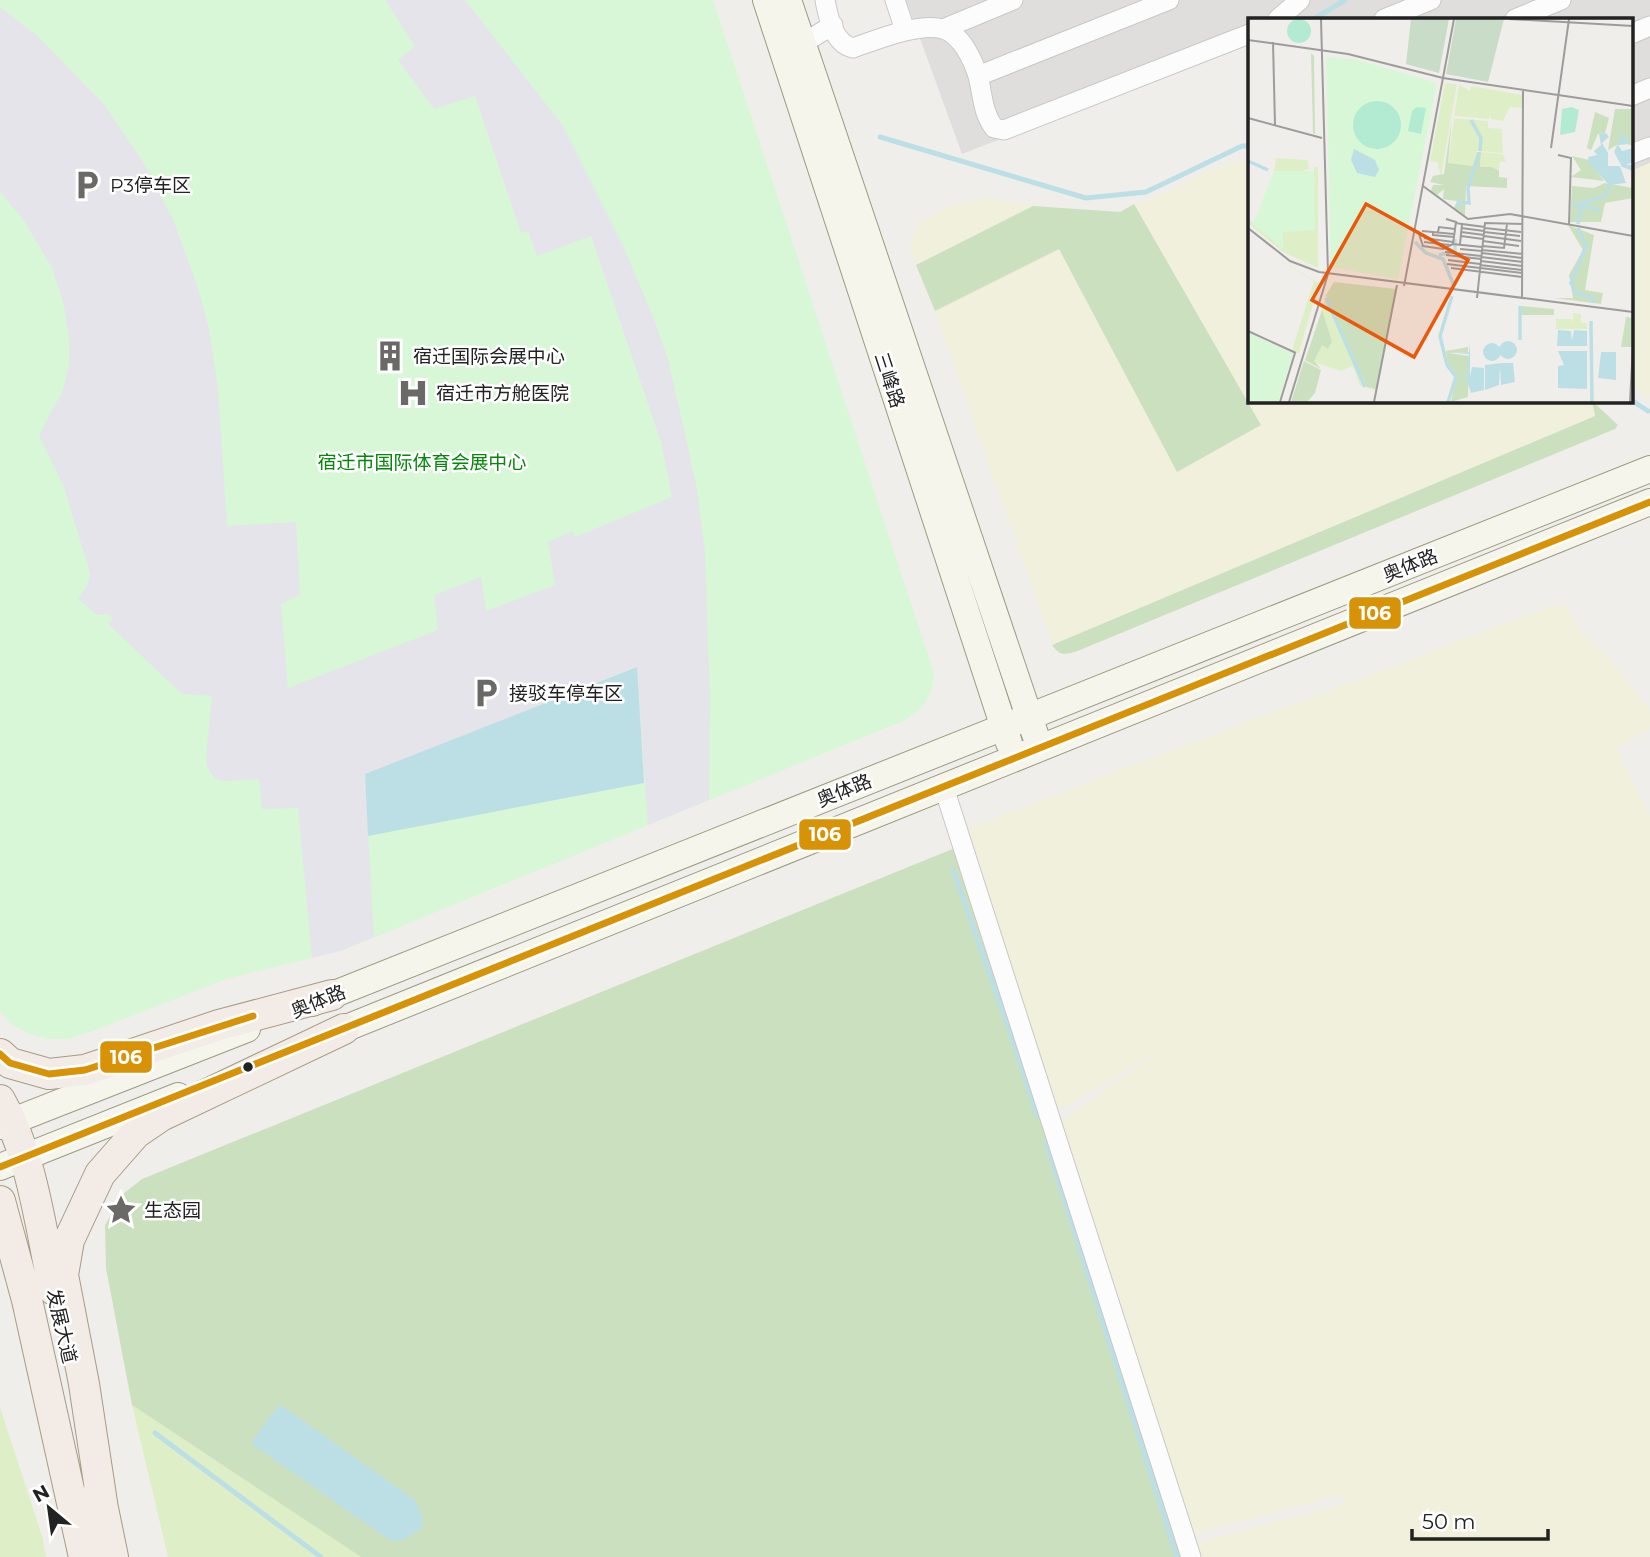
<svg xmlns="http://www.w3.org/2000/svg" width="1650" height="1557" font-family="Montserrat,'Noto Sans SC',sans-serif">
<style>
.residential{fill:#dfdedc}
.farmland{fill:#f1f0dd}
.grass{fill:#deefc8}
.forest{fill:#cbe0be}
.park{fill:#d7f7d7}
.plaza{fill:#e5e4ea}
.water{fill:#bcdfe5}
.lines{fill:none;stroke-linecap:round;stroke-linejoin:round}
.stream{stroke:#bcdfe5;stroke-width:5}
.minor-casing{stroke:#c9c8c7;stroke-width:21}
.secondary-casing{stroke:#9a9c81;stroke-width:28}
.primary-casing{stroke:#a79b86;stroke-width:32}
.minor{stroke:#fdfcfc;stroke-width:19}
.secondary{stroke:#f5f5ec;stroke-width:26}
.primary{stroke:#f3ece6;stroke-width:30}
.bus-1-casing{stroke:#fff;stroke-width:12}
.bus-1{stroke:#d79205;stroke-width:7}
.bus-dot{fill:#222;stroke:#fff;stroke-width:2.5}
.labels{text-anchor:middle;stroke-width:5;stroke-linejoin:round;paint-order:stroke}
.poi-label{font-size:19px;fill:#222;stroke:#fff;text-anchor:start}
.street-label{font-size:19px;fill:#222;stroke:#fff}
.park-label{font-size:19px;fill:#038808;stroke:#fff}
.inset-river{fill:none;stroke:#bcdfe5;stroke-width:3.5}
.inset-road{fill:none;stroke:#9e9c9b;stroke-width:2}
.view{fill:#e8590c;fill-opacity:0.15;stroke:#e8590c;stroke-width:3.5}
.inset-edge{fill:none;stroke:#222;stroke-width:3.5}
.line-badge{stroke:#fff;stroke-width:2.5}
.badge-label{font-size:19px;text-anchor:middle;font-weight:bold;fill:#fff}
</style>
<rect width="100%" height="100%" fill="#f0eeeb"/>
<path class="residential" d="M906,0H1650V163L1631,171V19H1249V43L962,154Z"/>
<path class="farmland" d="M1249,160V401H1592L1595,416L1052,645L935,311L1059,249L1178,472L1261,425L1134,204L1173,190L1197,176L1227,164Z
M1650,163V396L1647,398L1631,384V171Z
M989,197L1033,206L916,265L910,242L919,223L949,206Z
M1553,605L1567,606L1581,633L1609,658L1650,710V728L1617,749L1650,817V1557H1200L1196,1543L1345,1503L1341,1495L1192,1535L1061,1121L1168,1044L1073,1103L1059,1109L1053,1104L972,865L969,833L976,825Z"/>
<path class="grass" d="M132,1405L361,1557H168Z
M0,1407L43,1539L46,1557H0Z"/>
<path class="forest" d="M1134,204L1261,425L1177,472L1059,249L935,311L916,265L1033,206L1120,212Z
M1592,401L1618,425L1615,429L1075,652C1063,655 1059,655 1052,645L1595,416Z
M960,846L1189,1557H361L132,1405L106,1268L105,1225L123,1194L142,1179Z"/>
<path class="park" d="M0,0H713L934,673C933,696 923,710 903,721L343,950L226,979L96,1030L68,1039H48L27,1033L10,1023L0,1011Z"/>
<path class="plaza" d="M385,0H465L563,126L623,246L652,314L668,359L684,429L697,489L705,553L710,694L709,800L648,825L636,667L365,775L374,937L343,950L312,958L298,808L262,809L259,779L226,781L215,779L207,766L206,756L212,696L182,694L108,624L113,618L107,614L97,615L78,599L88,584L90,575L88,566L63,485L39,435L63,390L69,364V339L64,305L52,268L23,219L0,192V7L36,35L103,103L143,162L174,222L198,288L209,329L218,388L227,526L296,522L300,595L281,604L288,688L438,630L434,595L481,577L486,611L555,585L548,542L573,531L575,537L672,497L661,442L591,236L537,256L528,231L521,233L475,96L434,109L398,60L415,46Z"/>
<path class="water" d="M637,667L644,783L368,836L365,774Z
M281,1405L416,1501L423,1519L421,1529L403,1540L391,1541L252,1444L253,1440L273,1412Z"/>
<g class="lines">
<path class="stream" d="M1314,19L1345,0
M880,137L1086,198L1146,192L1242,146H1249
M1631,400L1648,411
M953,870L1011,1034L1037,1116
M1046,1142L1177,1557
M155,1433L321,1557"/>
<g class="minor-casing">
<path id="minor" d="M825,0C828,17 834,44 853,48C876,40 920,22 943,29C961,34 973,60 978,76C983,95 982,111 994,128L1004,130L1249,34
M895,0L905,30
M1278,19L1300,0
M1384,19L1431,0
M1515,19L1561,0
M943,29L1013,0
M1631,34L1650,26
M792,50L833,25
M978,76L1169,0
M1631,96L1650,88
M1631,154L1650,147
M944,788L1191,1557"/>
</g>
<g class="secondary-casing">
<path id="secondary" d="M766,0L1009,743
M788,0L1035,734
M312,1003L1650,469
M324,1037L1650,502
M0,1126L247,1029
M0,1167L178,1096"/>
</g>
<g class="primary-casing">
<path id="primary" d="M0,1054L10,1063L49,1074L85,1070L219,1025L332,995
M0,1100C33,1157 40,1227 54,1290
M0,1201L27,1300L84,1557
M99,1489L113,1557
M103,1509L84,1384L63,1275L69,1240L100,1174L136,1133L161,1116L344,1029"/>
</g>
<use href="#minor" class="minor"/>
<use href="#secondary" class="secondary"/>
<use href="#primary" class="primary"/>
<g class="bus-1-casing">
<path id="bus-1" d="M0,1054L10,1063L49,1074L85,1070L253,1016
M0,1167L1650,502"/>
</g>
<use href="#bus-1" class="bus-1"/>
</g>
<defs>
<g id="parking-bare" transform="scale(2.415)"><path d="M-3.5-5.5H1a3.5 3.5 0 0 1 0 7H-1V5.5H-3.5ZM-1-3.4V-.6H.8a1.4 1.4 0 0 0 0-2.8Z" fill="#6a6968" stroke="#fff" stroke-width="2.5" paint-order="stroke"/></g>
<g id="building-bare" transform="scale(2.415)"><path d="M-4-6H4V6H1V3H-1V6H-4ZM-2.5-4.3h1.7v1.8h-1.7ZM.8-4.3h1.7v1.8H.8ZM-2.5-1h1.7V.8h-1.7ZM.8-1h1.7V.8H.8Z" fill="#6a6968" stroke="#fff" stroke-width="2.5" paint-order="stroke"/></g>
<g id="hospital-bare" transform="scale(2.415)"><path d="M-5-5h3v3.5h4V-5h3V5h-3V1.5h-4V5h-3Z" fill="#6a6968" stroke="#fff" stroke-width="2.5" paint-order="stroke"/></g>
<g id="sight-bare" transform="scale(2.415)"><path d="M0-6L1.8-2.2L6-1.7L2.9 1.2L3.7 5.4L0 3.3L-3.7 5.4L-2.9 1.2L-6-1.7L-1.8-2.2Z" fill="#6a6968" stroke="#fff" stroke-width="2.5" paint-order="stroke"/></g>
</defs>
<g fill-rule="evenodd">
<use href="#parking-bare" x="87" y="185"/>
<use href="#building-bare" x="390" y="356"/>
<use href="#hospital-bare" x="413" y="393"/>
<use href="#parking-bare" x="486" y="693"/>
<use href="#sight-bare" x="121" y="1210"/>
</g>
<circle class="bus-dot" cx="248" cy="1067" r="6"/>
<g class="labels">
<g class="poi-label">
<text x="110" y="192">P3停车区</text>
<text x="413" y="363">宿迁国际会展中心</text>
<text x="436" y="400">宿迁市方舱医院</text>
<text x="509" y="700">接驳车停车区</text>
<text x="144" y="1217">生态园</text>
</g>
<g class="street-label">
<text transform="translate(890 380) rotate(72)" y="7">三峰路</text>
<text transform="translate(1410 565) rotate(-22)" y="7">奥体路</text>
<text transform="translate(844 790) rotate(-22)" y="7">奥体路</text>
<text transform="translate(318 1001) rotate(-22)" y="7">奥体路</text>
<text transform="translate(62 1326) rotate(77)" y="7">发展大道</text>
</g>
<g class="park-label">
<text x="422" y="469">宿迁市国际体育会展中心</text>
</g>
</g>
<g transform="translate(1248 18)">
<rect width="385" height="385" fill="#f0eeeb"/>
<path d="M197,65L209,66L193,159L189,144L182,143ZM211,66L222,73L223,68L275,77V90L262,89L255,103L243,101V97L241,101L206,98ZM206,100L240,103V110L254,111L255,135L229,133L225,148L200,145ZM233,134L255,136L258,144H252L251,153L232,149ZM28,140L60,142L61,151L53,153L66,171V149H70V250L35,234L0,205V200L5,205L21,173L38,155L26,154ZM26,239L71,265L51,335L44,332L66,263ZM78,277L128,371L127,372L112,368L105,348L93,353L65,344L74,326L80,331L84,324L73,293ZM325,295L333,296V305H339V311H308V301H324L325,308Z" fill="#deefc8"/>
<path d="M63,35L66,38L67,116L65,115ZM367,91H385V128L374,124L360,132ZM347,94L361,100L357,115L350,116L343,132L339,130ZM204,100L200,145L225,148L229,134H233L232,149H243L251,153V159L259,160V170L218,168L217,198L206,190L209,183L195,181L196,171L189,177L183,173L185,167H196L182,164L185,158L196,156ZM324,138L341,142L356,163L323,159L333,152ZM357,165L385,170V180L357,185L353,204H322L324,168L346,170ZM320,207L346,217L337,272L355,275L353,286L306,280H325L321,257L335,232ZM86,264L148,271L128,371L119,369L78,277ZM273,288L306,291V297H273ZM74,292L84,324L80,331L74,327L66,343L73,351L57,342ZM378,299L385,300L384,329H373ZM220,329V334L200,335L221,338L220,379L203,384L208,359L200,348L198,333ZM56,343L73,352L67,375L59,384H43Z" fill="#cbe0be"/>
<path d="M163,1H201L191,55L158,46ZM208,1H256L240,64L198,56Z" fill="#c8dcc8"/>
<path d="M78,39L109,42L189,65L150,261L83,249ZM26,153H66L67,212L35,214V231L5,206ZM0,314L45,336L30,384H0Z" fill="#d7f7d7"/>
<path d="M39 13a12 12 0 1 1 24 0a12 12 0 1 1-24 0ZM105 107a24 24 0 1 1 48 0a24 24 0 1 1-48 0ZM169,89L178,90L173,116L160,113L164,93ZM324,89L331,92L327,114L312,117L314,91Z" fill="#b2ebd1"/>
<path d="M358,115L361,119L354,125L360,135V148H372L378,165L361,167L341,145L340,139L349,137L346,133L353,127L351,116ZM375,115L382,126L370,127L374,133L385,130V144L378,147H385V153L374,149L366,134ZM106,131L127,142L131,152L127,159L109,155L103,142ZM310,312L323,313L324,323L326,312L339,313V328H309ZM251 332a9 9 0 1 1 18 0a9 9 0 1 1-18 0ZM222,324V358L224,349L236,350V372L223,375L218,359L221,336L205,335L221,334ZM235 334a9 9 0 1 1 18 0a9 9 0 1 1-18 0ZM310,333H339V371L310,370V348L316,347ZM353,334H368V362L350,360ZM254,345H265L267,364L253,367L252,349L251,367L237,372V347Z" fill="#bcdfe5"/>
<path class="inset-river" d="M223,102L233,120L232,133M0,143L20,152M325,186L352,192M209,189L211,184L221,185L220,170L231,135M330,206L334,185L357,178L362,167M330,210L338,228L323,265L328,275L345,280V285M167,224L178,235L195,241L206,268M191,237L207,233V221M78,280L117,369M343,303L344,384M272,322V288M200,384L208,359L199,347L192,318L204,278"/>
<path class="inset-road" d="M261,1L385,8M0,22L100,36L195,60L385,88M25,24L27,107M0,100L74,120M303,130L321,1M310,137L323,140L321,206M175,168L220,201L262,196L385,218M198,201L208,204L205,226L234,229M208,205L214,206L212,226M214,206L237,209M0,210L42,243L71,254L385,294M213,210L236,213M237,210L273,214M174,213L206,216M185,213V217L206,219M190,214L191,209L207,211M213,214L236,217M236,214L272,218M213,218L235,221M236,218L273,223M173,219L170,213L175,228L195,231L205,226M176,220L205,224M235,223L271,228M176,224L202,227M234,228L256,230L259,206M212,231L234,233M234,232L275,236M197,234L233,238M234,235L274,240M198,237L233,241M233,239L275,244M200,242L232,246M233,243L274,248M199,246L232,250M232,247L274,252M203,250L274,259M232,250L274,255M156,268L206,1M229,280L237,205L275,206M274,281L275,73M0,313L48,335M32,384L47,335M41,384L80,256L73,1M126,384L149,267M382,384L385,327"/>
<path class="view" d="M118,186L220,242L166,339L64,282Z"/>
<rect width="385" height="385" class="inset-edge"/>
</g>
<g class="line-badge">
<rect x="1348" y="596" width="54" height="34" rx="7" fill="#d79205"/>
<rect x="798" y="818" width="54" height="33" rx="7" fill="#d79205"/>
<rect x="99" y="1040" width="54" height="34" rx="7" fill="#d79205"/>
</g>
<g class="badge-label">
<text x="1375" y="620">106</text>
<text x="825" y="841">106</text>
<text x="126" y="1064">106</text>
</g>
<g transform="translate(49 1508) rotate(331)" stroke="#ffffff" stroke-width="5" paint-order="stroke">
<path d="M0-5L12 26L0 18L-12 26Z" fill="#222222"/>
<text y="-10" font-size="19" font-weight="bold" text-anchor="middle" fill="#222222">N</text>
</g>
<path d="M1412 1529v10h136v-10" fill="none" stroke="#222222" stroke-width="3.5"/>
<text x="1422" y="1529" font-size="21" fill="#222222" stroke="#ffffff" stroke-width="5" paint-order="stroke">50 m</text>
</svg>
